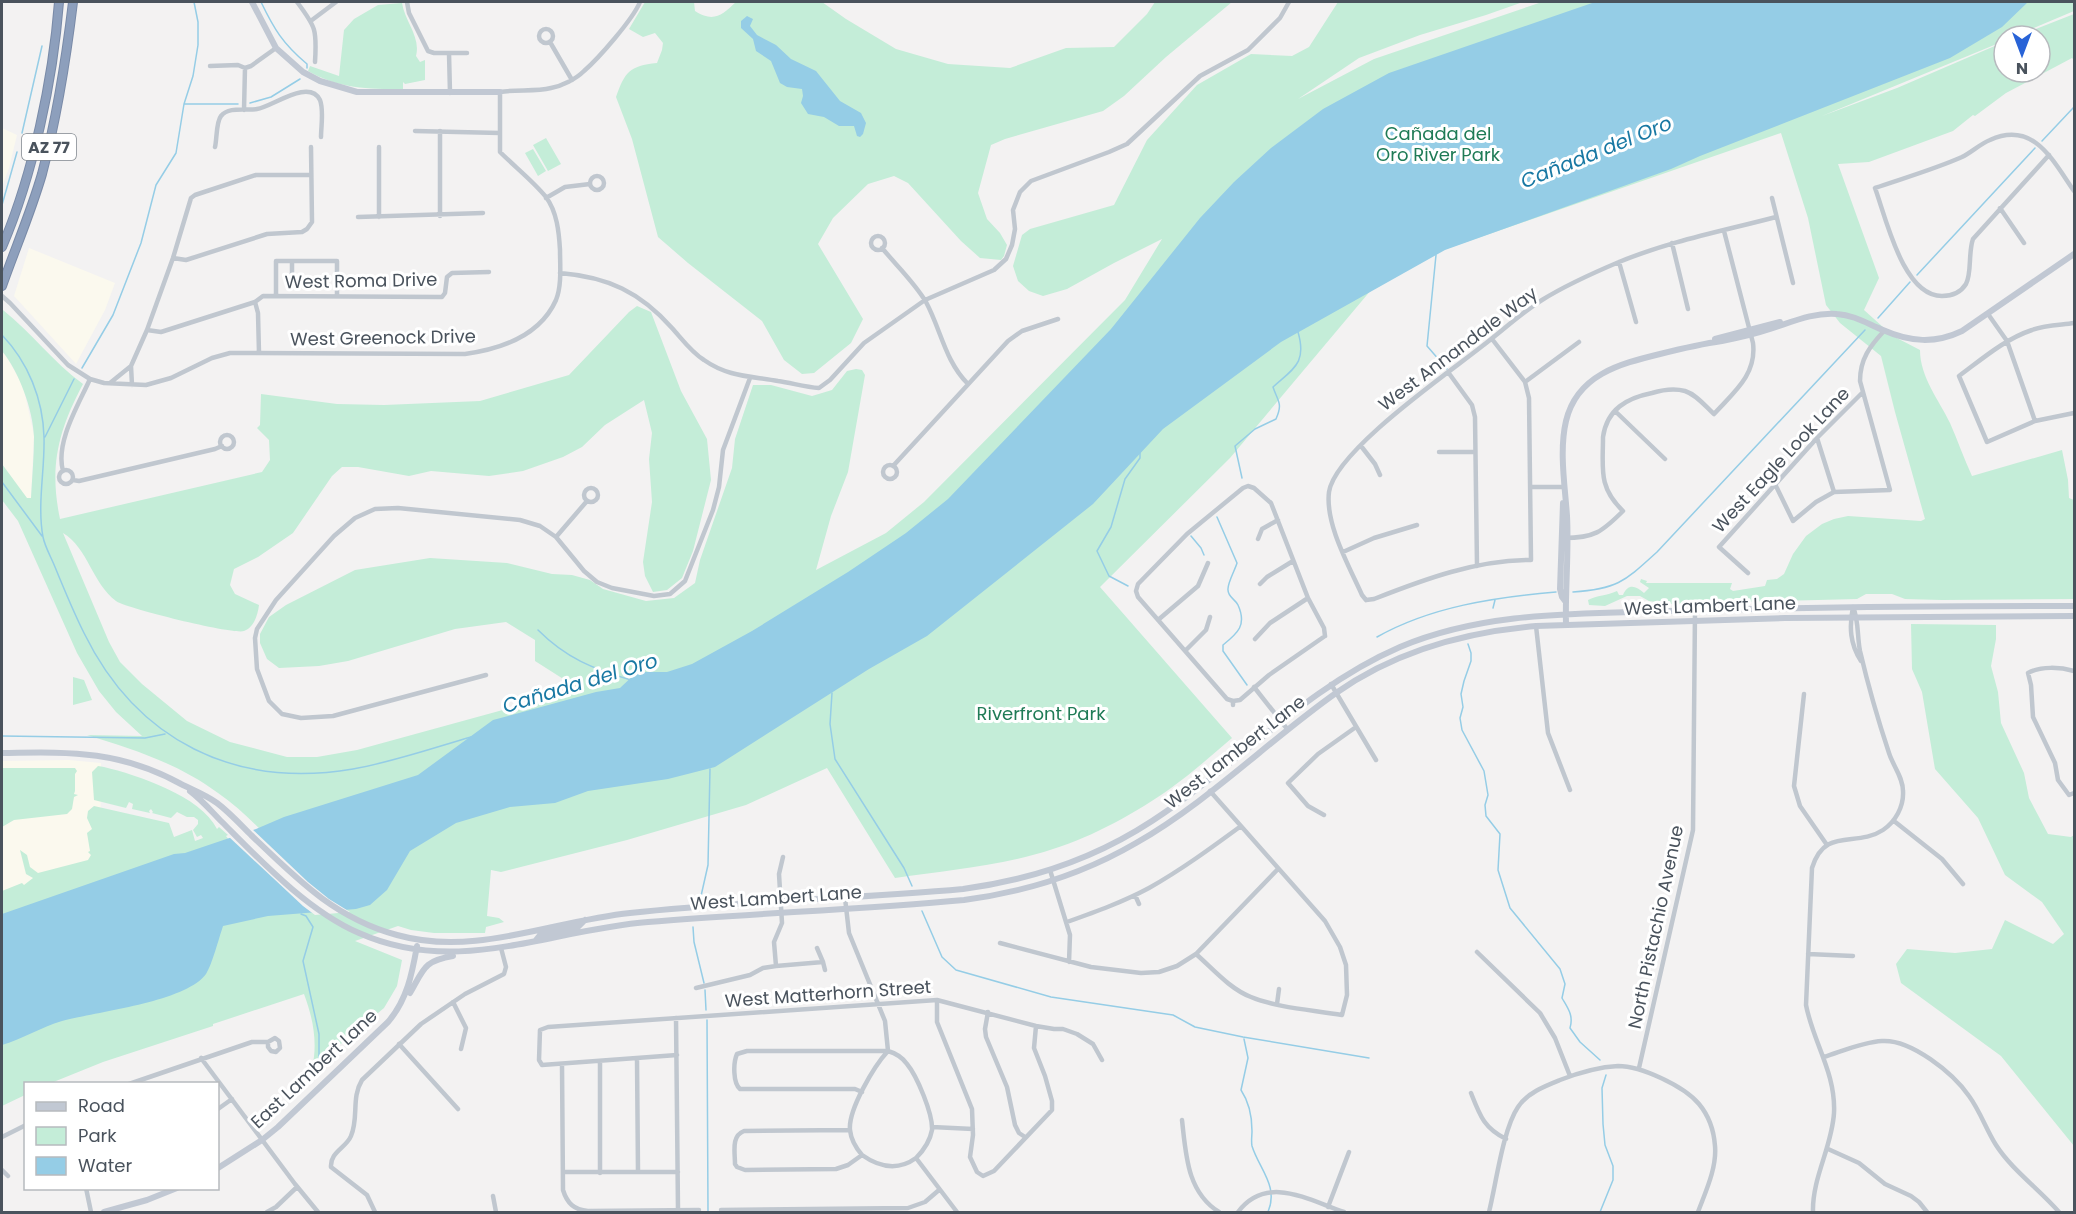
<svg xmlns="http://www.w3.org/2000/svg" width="2076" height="1214" font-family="Poppins,sans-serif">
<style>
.commercial{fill:#fbf9ee}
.green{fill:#c4edd8}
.water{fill:#95cde6}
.pier{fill:#f3f2f2}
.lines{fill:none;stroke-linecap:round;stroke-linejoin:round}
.stream{stroke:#95cde6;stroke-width:1.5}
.highway-casing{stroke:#798aa7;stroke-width:10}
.street{stroke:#c0c7cf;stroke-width:4.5}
.secondary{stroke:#c1c8d3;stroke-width:6}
.highway{stroke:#8d9fbc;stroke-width:8}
.labels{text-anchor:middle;stroke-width:6;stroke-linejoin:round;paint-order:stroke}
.shield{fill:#fff;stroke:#80878e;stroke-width:1.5}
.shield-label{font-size:16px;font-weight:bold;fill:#4a535d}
.park-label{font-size:18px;fill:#1f7b56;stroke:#fff}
.street-label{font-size:18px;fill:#4a535d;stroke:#fff}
.water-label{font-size:20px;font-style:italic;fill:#1878a3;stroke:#fff}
</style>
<rect width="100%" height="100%" fill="#f3f2f2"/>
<path class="commercial" d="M2,128L17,135L9,168L2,187Z
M29,248L115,283L105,310L76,364L14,296Z
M2,351L8,359L23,386L34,435L31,498L27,499L2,464Z
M69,760L101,763L100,863L2,897V761Z"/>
<path class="green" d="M645,2H694L695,11C714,23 722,15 736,2H822L846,19L896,49L948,64L1010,68L1066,48L1114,47L1147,14L1155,2H1232L1166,57L1124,96L1103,111L1005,139L991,145L978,193L987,219L1000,233L1007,245L1004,256L1001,260L980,258L961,241L908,183L894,176L868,184L833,218L818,244L863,319L851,343L814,373L802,374L784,360L762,321L688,263L658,237L632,139L616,97C625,72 629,66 657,63L662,50L663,43L655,33L643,37L629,29Z
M1338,2H1523L1486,15L1420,35L1359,58L1298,99L1374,59L1542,2H2074V11L2015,36H2004V41L1822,116L1897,88L2004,42V72H2040V36H2018L2074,14V60L2072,58L2006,93L1975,116L1973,115L1953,131L1869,162L1838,164L1879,278L1864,310L1893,336L1920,350C1920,377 1939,400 1950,423C1958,441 1964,459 1972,476L2062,450L2068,480L2069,498L2074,500V599L1942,600L1905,599L1892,594H1866L1857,599L1668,604L1649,601L1640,596H1627L1605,606L1589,605L1588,600C1597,595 1607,596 1617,591L1619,595H1623C1628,583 1636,586 1644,593L1649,588L1640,582L1641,579L1647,581L1646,583H1732L1730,589L1733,591L1765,586L1767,580L1777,579L1784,574L1793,554L1806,536L1822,524L1834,519L1848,516L1921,521L1925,519L1895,412L1881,356L1840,323L1826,305L1808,218L1781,133L1414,260L1382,277L1230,458L1100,587L1232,738C1212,755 1192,773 1171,788C1136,813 1094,836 1053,849C1002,866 948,870 895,878L827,768L746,805L627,840L501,872L491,870L487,916L499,918L504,922L486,927L485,933H434L411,930L398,926L355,941L402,960L397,986L384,1008L312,1068C318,1043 313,1018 304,994L213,1024V1026L103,1062L51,1083L26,1084L25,1095L2,1106V891L22,883L24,885L33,878L26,874L20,850L27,855L30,867L38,873L88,860L91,855L88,852L90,851L87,833L92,829L87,818L88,811L94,806L169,823L174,837L192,830L195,841L203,838L201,835L197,837L193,830L198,824V820L194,817H187L177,812L171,818L152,813L153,812L151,809L149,811L150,813L132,809L133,804L129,802L126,808L94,800L92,772L98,766L104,767C137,775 201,796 217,829L219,827L228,835L226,836L232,844L287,856C265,835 243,810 218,793C179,764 133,749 87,735L142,736L116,712L99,691L77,653L18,521L2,500V464L27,498H31C32,478 34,457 34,437C33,409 19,372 2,351L3,310C32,333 53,362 83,384C58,431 49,467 60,519L262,472L270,460L269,440L257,428L260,425L261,394L337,404L384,405L480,401L569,375L629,312L637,306L651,312L681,391L707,439L711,480L693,551L682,578L667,590L653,592L645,576L643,562L652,502L649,459L652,433L644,400L605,425L582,447L563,457L523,471L489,476L431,471L409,476L358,467H342L332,476L293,533L258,557L234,569L230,585L235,594L259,605C258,614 254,628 244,631C234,635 125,608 116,601C92,583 88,548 63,533L109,642L120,662L142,684L187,721L230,742L287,757H317L357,750L579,689L535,661V640L506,622L455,629L348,661L319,666L279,668L267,659L260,643V634L269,617L286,605L355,570L430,558L507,563L552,574L572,575L590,580L603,589L646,601L674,598L695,583L700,560L732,468L735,439L753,385H771L812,396L832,390L847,371L856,369L862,370L865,375L848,472L831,516L816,570L886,533L924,502L1125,300L1162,239L1114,263L1067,289L1043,296L1029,291L1018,281L1013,266L1022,235L1030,229L1114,205L1147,140L1197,85L1251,54L1292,56L1309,47Z
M402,3C405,22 421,37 416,56L420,62L425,60V80L405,84L403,82V89C367,89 340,89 308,71L310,66L339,76L344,30L354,19L378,5Z
M546,138L561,164L548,171L533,145Z
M533,149L546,171L538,176L525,153Z
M1911,624L1996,625V639L1991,666L1998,692L2001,723L2024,773L2029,798L2048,834L2071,837L2074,835V1146L2001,1056L1901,983L1896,964L1907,949L1955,953L1992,949L2005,920L2053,944L2064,934L2042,902L2005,875L1978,818L1935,769L1922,692L1912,669Z
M73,677L84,680L92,700L73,705Z
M2,768H75L77,771L75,774V791L74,794L78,795L74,797L72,809L67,814L14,820L2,827Z"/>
<path class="water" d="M1595,2H2028L2002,27L1950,58L1700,156L1671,169L1445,250L1281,342L1163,429L1093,504L927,636L869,669L715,767L668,779L588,791L555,803L510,807L456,823L410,851L387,890L370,905L356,909L268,916L223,926C219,938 212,965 206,974C186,1002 95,1012 62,1021C41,1027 23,1039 2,1045V914L174,854L185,853L256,829L284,817L418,775L493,720L596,692L620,688L637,672H667L692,664L752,631L848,572L906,533L948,499L1111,329L1200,218L1234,182L1271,148L1323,109L1389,73Z
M747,16L753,19L750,26L757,35L776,45L791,59L816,71L840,101L861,113L866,123L863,134L860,137L857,136L854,126H839L824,117L808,114L801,103L803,96L802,89L787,87L780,83L771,61L756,51L753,39L741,28V21Z"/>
<path class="pier" d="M251,828L308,882L329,899L350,912L315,915L303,906L228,836Z"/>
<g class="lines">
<path class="stream" d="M261,2C274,29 283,44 307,64V68
M250,103L271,97L300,79
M185,104H238
M22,133L42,46
M2042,141L2074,107
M2,205L17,152
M1436,255L1427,346L1447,369
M1917,275L2035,148
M1878,318L1910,282
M2,335C28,362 43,399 44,437C45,470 37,504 43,537C45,547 51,557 55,567C64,589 73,611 84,633C137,741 235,789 353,769C393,762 433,748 471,737
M82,368L113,315L141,243L156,185L176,153L184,104L193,76L198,45V22L194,2
M45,437L74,379
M1242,478L1235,446L1255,429L1276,419C1283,403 1278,402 1273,387C1294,368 1307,363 1298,332
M2,482L42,536
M1217,517L1237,563C1235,570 1227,584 1228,590C1228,597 1235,599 1238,605C1247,625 1238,633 1223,645V651L1247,685
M1191,536L1201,548L1204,555
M1128,586L1109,576L1097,551L1111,527L1125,479L1140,458V453
M1573,592C1618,589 1625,581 1657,552L1865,330
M1493,608L1495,600
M538,630C566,658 593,669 631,680
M1377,637C1430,607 1495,597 1556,592
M1468,644L1471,653V661L1464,681L1461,694L1463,707L1460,718L1462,730L1484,771L1488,795L1485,805L1486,816L1500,834L1498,870L1510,908L1560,969L1565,984L1562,998C1567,1007 1574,1015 1570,1028L1580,1042L1600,1060
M832,693L830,724L835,759L904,868L912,886
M2,736L145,738L165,734
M701,896L708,865L710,769
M922,911L942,957L956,970L1051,997L1173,1015L1195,1027L1243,1037L1369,1058
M301,914L306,916L313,927L303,961L319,1034V1063
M693,927L694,942L704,983
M705,990L706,1010
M707,1020L708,1212
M1244,1039L1248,1058L1241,1090C1249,1102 1252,1117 1252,1131C1252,1136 1251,1141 1252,1146C1259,1169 1279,1186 1268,1212
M1600,1212L1613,1180V1166L1605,1145L1603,1124L1602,1088L1606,1075"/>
<g class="highway-casing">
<path id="highway" d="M2,247C33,175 53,80 59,2
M2,286C15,249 31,212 42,174C57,117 66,60 73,2"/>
</g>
<path class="street" d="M297,2C316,27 317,30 315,62
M407,2L409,13L428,51L434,53H467
M312,20L336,2
M539 36a7 7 0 1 1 14 0a7 7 0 1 1-14 0Z
M550,42L572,80
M449,53L450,93
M210,66L238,65L245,68L251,66L276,48
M244,110L245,68
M415,131L500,133
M440,131V216
M215,147C217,139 216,122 221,116C229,106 246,111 257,109C272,107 309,78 320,100C324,110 321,127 321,137
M379,147V217
M2049,155L1973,239C1968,253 1972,273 1966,284C1961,292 1952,296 1942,296C1903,296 1886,218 1875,188C1904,178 1935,169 1962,157C1972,152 1980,144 1990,140C2034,120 2053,161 2074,191
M590 183a7 7 0 1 1 14 0a7 7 0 1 1-14 0Z
M546,198L565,187L590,184
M1772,198L1793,283
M2000,208L2024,243
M358,217L483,213
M871 243a7 7 0 1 1 14 0a7 7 0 1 1-14 0Z
M1672,243L1688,309
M882,248C896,265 915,283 926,302C941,330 945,361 968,384
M173,258L186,260L267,234L302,232L307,229L312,222L311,147
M292,261V274
M1619,262L1636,322
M560,273C608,277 640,292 672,328C682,339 691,352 704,360C728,377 751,376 778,381C792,383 805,387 819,388L830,380L864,343L925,300L994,270L1006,259L1012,245L1015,229L1013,210L1020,192L1031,181L1109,152L1127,144L1200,76L1248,50L1280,18L1289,2
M276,295V261H337V296
M2,296L10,303L68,365L90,379L104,383L146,385L171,378L212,358L230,353L465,354C501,349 540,336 556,300C562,285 560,265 560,250C559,232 557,212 546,197C533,181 515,167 500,152V92C517,89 535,92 551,88C562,86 576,79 584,71C599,58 633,19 640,2
M255,302L258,313L259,353
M1988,314L2007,341L2035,421
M2074,323C2060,325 2045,325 2032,330C2005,339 1982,359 1959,376L1987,442L2035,421L2074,413
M147,330L161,332L255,302L263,296L442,297L445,293L447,277L452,273L489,272
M131,366L132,385
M1448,372L1472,405L1475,417L1477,566
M1525,382L1579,342
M110,383L131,366L147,330L173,258L191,198L195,195L256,175H311
M1615,411L1665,459
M220 442a7 7 0 1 1 14 0a7 7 0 1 1-14 0Z
M1817,438L1834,492
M1361,446L1375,464L1380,475
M1439,452H1475
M883 472a7 7 0 1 1 14 0a7 7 0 1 1-14 0Z
M893,466L1008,341L1022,331L1058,319
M59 477a7 7 0 1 1 14 0a7 7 0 1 1-14 0Z
M63,471C55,442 79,404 90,379
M73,480L79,481L215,449L222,446
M1775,484L1793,521L1816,502L1834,492L1890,490L1860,381C1860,359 1870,346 1884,331
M1530,487H1564
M584 495a7 7 0 1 1 14 0a7 7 0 1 1-14 0Z
M556,537L587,501
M1564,538C1594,538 1602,532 1623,511C1598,487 1603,469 1603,437C1607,409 1627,398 1652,393C1662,390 1674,388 1685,391C1697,395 1705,406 1714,414C1733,393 1757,375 1753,343L1724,231
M1258,539L1262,529L1278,520
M1343,552L1374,538L1417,525
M1748,573L1719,547L1817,438L1862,393
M1260,584L1267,577L1293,561
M1366,600L1362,595C1349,566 1325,524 1329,492C1335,451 1447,374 1481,347C1501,332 1521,313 1542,300C1566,285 1593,273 1619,262C1670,241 1723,231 1776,217
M1366,600L1374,599C1425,579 1476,560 1531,560L1529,398L1525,382L1492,339
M1853,607C1849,627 1850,644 1861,661
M1158,620L1198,586L1208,563
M1536,626L1548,733L1570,790
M1255,639L1270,623L1308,598
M1185,651L1206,630L1210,617
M2074,671C2060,667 2041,666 2028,673L2031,685L2033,717L2055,763L2058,780L2069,795L2074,793
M486,675L333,716L301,718L282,714L269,701L257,669L255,638L257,629L276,600L334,536L355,518L375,509L398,508L520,520L540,526L556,537L584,571L597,582L612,588L654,596L670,594L685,581L713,510L719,487L723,450L750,378
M1331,684L1376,760
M1254,687L1288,730
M1804,694L1794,786L1800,806L1827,845
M1233,701L1240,700L1269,675L1325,636
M1233,705V701L1227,699L1138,597L1136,591L1138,584L1187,534L1243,488L1248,486L1254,488L1271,503L1308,598L1324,628L1325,636
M1324,815L1308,806L1288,783L1318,754L1356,727
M1894,821L1942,859L1963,884
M783,857L779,874L782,923L774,942L776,966L823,962L825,970
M1050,870L1070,935L1069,962
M1135,895L1139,904
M845,898L849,933L885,1021L888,1051C895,1053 902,1057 907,1064C917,1076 933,1114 932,1130C930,1141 924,1150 916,1158L957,1212
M1067,922C1095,912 1123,902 1149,888C1181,870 1211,848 1241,826
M1000,943L1091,967L1141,973L1159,972L1177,966L1196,954L1278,869
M817,948L823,962
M1477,952L1540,1013L1555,1038L1570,1076
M1196,954C1213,969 1230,989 1251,997C1277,1008 1314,1010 1342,1015L1347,995L1346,965L1340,947L1325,921L1210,791
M1808,954L1853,956
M696,988L750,975L763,968L776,966
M937,1000V1022L972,1109L973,1135L970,1157L977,1172L983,1176L994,1171L1052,1110V1101L1045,1076L1034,1048L1036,1026
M453,1002L466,1028L461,1049
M1277,1004L1279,989
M988,1012L985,1029L986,1037L1007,1087L1015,1125L1019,1133L1025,1137
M676,1018L678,1210
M399,1044L458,1109
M677,1055L542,1065L539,1060L540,1030L548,1027L937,1000L1036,1026L1054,1029H1063L1077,1034L1093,1044L1102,1060
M1824,1057C1843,1051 1863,1042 1882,1041C1911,1039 1953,1073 1969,1096C1980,1111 1986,1129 1996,1145C2012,1170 2039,1189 2059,1212
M201,1058L295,1184L318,1212
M637,1059L638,1172
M600,1062V1173
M562,1065L563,1190C567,1203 574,1210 588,1211L699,1210
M1639,1068L1693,830L1695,610
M129,1084L252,1042H268L275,1038L279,1041L280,1048L276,1052L271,1051L268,1047V1042
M862,1092L855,1089H740C733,1083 733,1063 737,1054L747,1051H888
M1471,1093C1480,1116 1484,1128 1506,1139
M218,1109L232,1099
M1182,1120C1186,1155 1187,1192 1219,1212
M932,1127L973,1129
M850,1130L744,1131C731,1136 735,1152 735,1164L737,1167L745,1170L836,1169L848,1165L862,1155C879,1167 898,1171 916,1158
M2,1137L26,1125
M1828,1149L1859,1163L1885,1184L1911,1196L1919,1202L1927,1212
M862,1155C856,1148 851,1140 850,1130C848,1110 874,1066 888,1051
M2,1170L8,1176
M563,1172H678
M86,1188L91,1212
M493,1196L496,1212
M1328,1207L1349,1152
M721,1210L908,1208L925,1202L939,1190
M267,1212L276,1207L297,1187
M375,1212L367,1195L331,1167C330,1152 346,1148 351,1136C359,1117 351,1098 362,1080L421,1024L465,994L504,974L506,967L501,948
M1238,1212C1267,1174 1308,1200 1344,1212
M1489,1212C1496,1184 1503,1129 1518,1107C1527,1093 1545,1086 1560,1080C1578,1073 1598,1067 1618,1066C1641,1066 1684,1086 1699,1104C1709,1116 1714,1132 1715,1146C1717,1168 1705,1193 1698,1212
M1813,1212C1812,1178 1832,1147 1834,1113C1836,1073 1813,1042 1806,1005L1812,868C1825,826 1856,848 1883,830C1895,822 1904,807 1903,791C1903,777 1893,766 1889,753C1878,720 1868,685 1860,651C1857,636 1859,621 1853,607"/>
<path class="secondary" d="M252,2L276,48L303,72L320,81L357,92H500
M1715,339L1780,322
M1563,503L1560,589L1562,597L1565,601
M1566,625C1565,589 1569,553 1567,516C1565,486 1559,451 1566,421C1577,375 1619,364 1660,354C1680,349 1701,344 1722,341C1738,338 1755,334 1770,329C1792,322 1814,312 1837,314C1854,315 1868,324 1883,330C1910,342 1935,344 1962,331L2074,254
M2,753C70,752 119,750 181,784C193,790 206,795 217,803C229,812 240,824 251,835C296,878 334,918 397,935C475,957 552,921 630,913C740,901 852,899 963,889C1031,880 1094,859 1152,821C1237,766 1305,688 1400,647C1485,611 1578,614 1669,611C1804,607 1939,606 2074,606
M190,791C202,800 212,812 222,822C261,861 308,911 359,933C458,977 547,930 648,922C753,913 859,910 964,900C1025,892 1083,874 1136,843C1208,802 1268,741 1336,693C1394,652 1465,632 1536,626L1785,618L2074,616
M536,940L540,935L578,927L585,920
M410,993C424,969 423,961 453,956
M218,1168L262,1140L278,1127L388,1022C407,1000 412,974 417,946
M104,1212L147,1200L177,1188"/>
<use href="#highway" class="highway"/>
</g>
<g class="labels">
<rect class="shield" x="22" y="134" width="54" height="26" rx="4.5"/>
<g class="shield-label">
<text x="49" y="153">AZ 77</text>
</g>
<g class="park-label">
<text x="1438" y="140">Cañada del<tspan x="1438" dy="21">Oro River Park</tspan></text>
<text x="1041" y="720">Riverfront Park</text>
</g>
<g class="street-label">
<text transform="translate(361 281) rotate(-1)" y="6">West Roma Drive</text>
<text transform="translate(383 338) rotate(-1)" y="6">West Greenock Drive</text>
<text transform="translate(1458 349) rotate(-37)" y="6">West Annandale Way</text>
<text transform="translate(1781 460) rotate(-47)" y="6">West Eagle Look Lane</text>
<text transform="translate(1710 606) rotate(-2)" y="6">West Lambert Lane</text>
<text transform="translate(1235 752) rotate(-38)" y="6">West Lambert Lane</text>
<text transform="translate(776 898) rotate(-4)" y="6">West Lambert Lane</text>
<text transform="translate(1656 927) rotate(-78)" y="6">North Pistachio Avenue</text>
<text transform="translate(828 994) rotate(-4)" y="6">West Matterhorn Street</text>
<text transform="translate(314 1069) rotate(-43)" y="6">East Lambert Lane</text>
</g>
<g class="water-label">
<text transform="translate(1596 152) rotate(-22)" y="7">Cañada del Oro</text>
<text transform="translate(580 683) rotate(-17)" y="7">Cañada del Oro</text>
</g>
</g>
<rect width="2076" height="1214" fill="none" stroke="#4a535d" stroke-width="6"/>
<rect x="24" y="1082" width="195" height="108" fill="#ffffff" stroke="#b7babe" stroke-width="1.5"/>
<rect x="36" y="1102" width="30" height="9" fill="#c1c8d3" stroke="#b7babe" stroke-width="1.5"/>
<text x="78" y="1112" font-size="18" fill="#4a535d">Road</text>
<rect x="36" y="1127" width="30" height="18" fill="#c4edd8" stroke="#b7babe" stroke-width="1.5"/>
<text x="78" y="1142" font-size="18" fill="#4a535d">Park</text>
<rect x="36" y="1157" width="30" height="18" fill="#95cde6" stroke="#b7babe" stroke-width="1.5"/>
<text x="78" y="1172" font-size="18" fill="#4a535d">Water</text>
<g transform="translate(2022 54) rotate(180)"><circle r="28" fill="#ffffff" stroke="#b7babe" stroke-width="1.5"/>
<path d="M0-4.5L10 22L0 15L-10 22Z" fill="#2863d7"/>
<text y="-9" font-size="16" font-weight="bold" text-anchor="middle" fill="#4a535d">N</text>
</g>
</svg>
